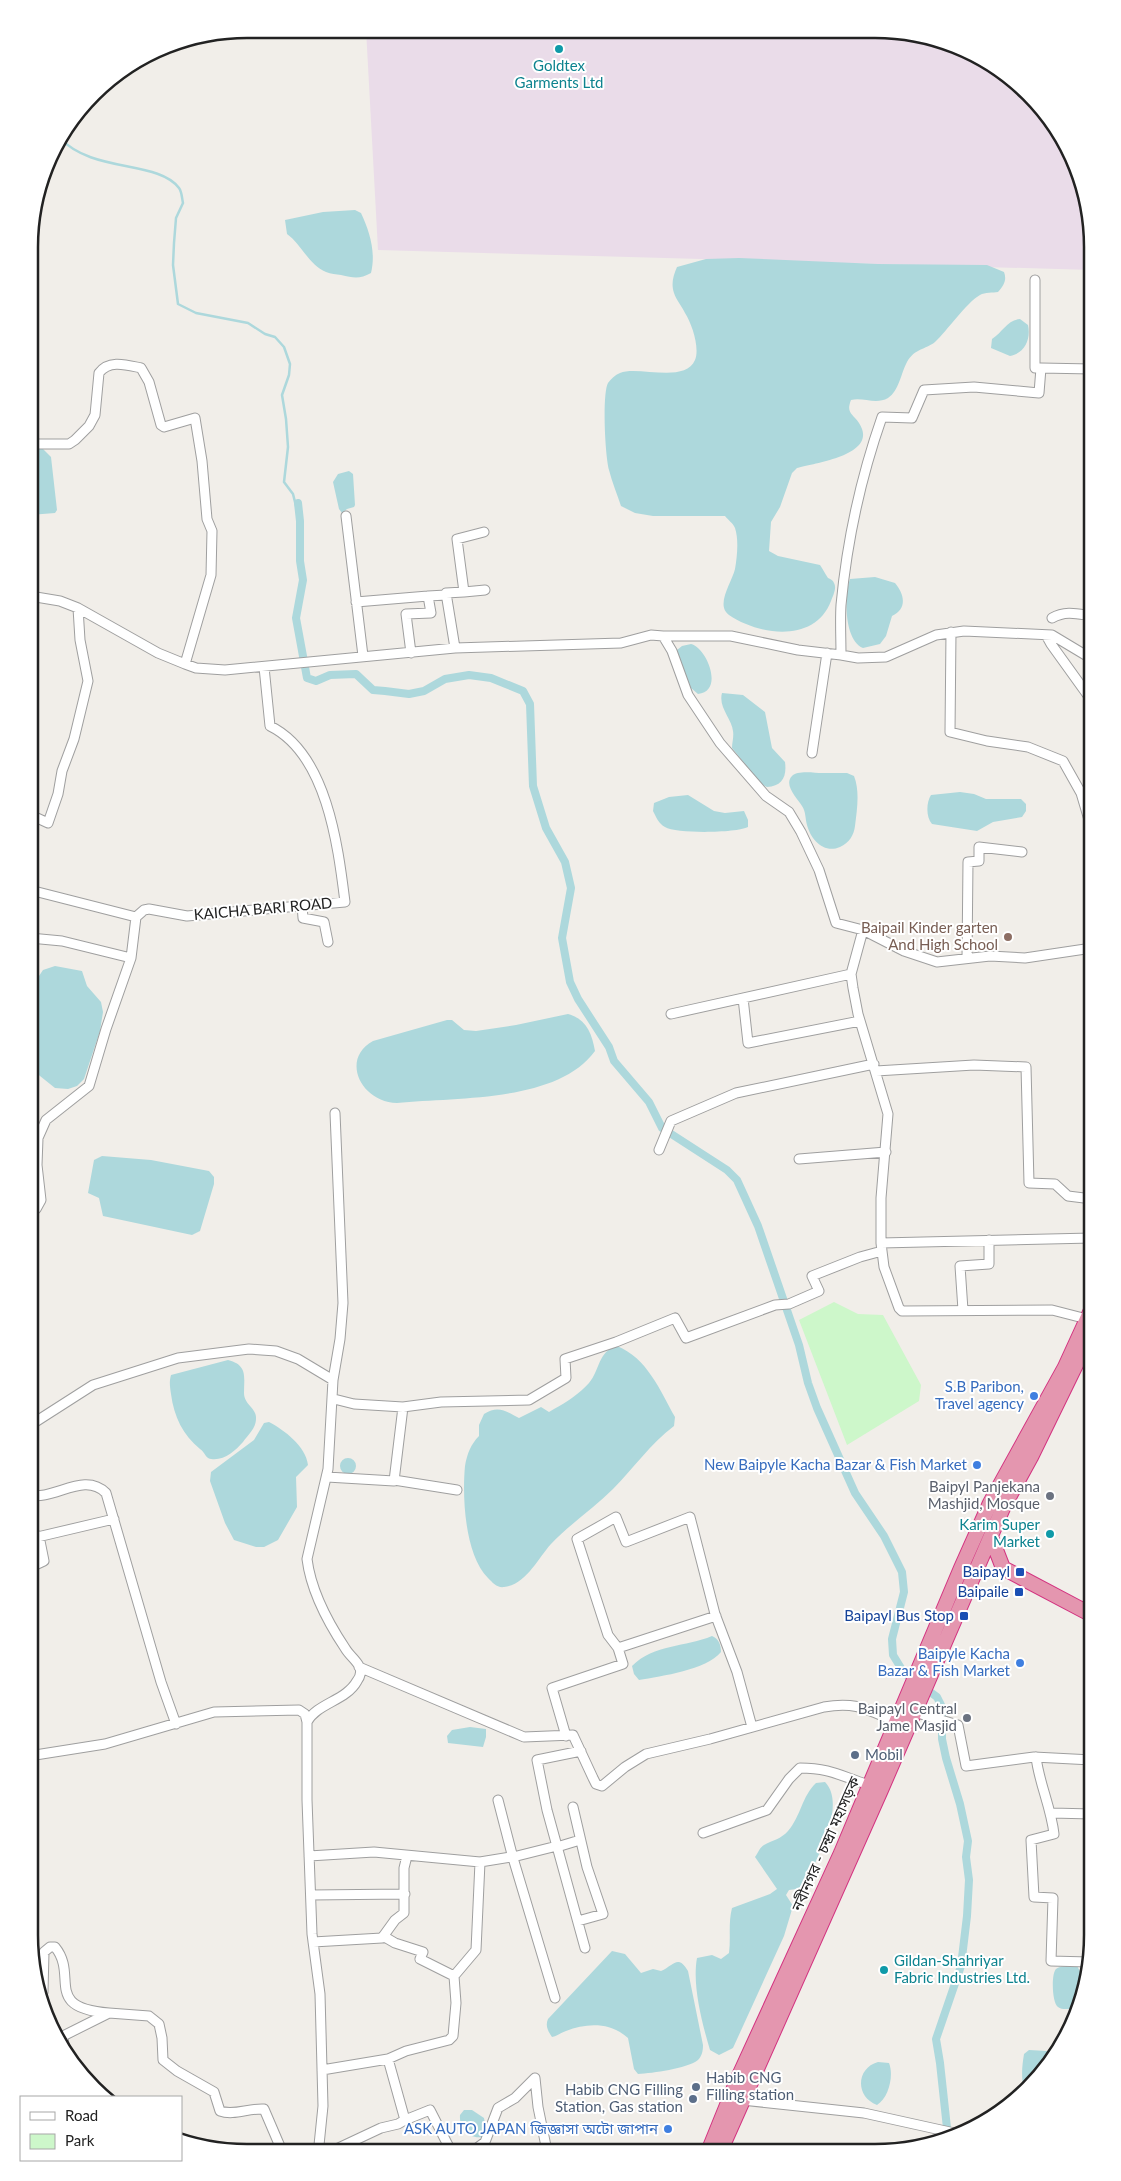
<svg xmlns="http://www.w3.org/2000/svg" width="1121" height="2181" font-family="Lato,'Noto Sans Bengali',sans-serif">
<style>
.industrial{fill:#eadce9}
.park{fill:#cdf7ca}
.water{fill:#add8dc}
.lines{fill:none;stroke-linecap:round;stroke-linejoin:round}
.stream{stroke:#add8dc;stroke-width:2.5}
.canal{stroke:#add8dc;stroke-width:8}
.minor-casing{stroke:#9f9f9f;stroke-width:11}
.highway-casing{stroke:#d33380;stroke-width:16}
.minor{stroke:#fff;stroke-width:9}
.highway{stroke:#e496af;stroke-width:14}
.culture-dot{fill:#0f9aa8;stroke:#fff;stroke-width:2}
.education-dot{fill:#8d6e63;stroke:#fff;stroke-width:2}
.shop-dot{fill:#3f7fe0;stroke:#fff;stroke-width:2}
.worship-dot{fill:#6b7280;stroke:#fff;stroke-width:2}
.transit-dot{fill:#1a4fb4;stroke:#fff;stroke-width:2}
.service-dot{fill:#5c6f8a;stroke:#fff;stroke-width:2}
.labels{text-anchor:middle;stroke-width:4;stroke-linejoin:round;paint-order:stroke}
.culture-label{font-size:15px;fill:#0d838f;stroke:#fff}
.street-label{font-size:15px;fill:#222;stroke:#fff}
.education-label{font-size:15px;fill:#785e54;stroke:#fff;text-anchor:end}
.shop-label{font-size:15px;fill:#366cbe;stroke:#fff;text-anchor:end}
.worship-label{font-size:15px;fill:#5b616d;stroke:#fff;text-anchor:end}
.transit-label{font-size:15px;fill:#164399;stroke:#fff;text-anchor:end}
.service-label{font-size:15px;fill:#4e5e75;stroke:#fff;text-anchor:start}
.rim{fill:none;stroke:#222;stroke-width:2.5}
</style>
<rect width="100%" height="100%" fill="#f1eee9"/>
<path class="industrial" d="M366,29L917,33L970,51L1018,83L1055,125L1081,177L1092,247V270L378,250Z"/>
<path class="park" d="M834,1302L858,1314L883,1315L921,1385L919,1401L847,1445L799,1320Z"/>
<path class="water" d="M355,210L361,213C370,232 376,253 371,273C360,279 354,278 341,275C336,274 331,274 326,272C309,265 301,244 287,234L285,220L323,212Z
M739,258L878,264L987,265L1004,272C1007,280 1004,285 998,292C993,293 985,292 980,295C966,303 947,331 935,342C925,350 915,348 907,362C901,373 899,391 888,398C876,405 863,397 851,400C846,413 852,413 859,423C880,455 814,463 797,468L792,473L780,507L771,522L769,551L778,556L820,565C823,569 825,574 828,578C830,579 833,580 834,583C837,588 833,596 831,601C815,643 760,636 729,615C715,605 732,582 735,569C737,557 739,540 735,528C733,523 728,520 725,516H653L635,513L621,506C617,494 612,482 609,470C605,456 602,394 608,383C611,379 615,375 620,373C637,365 685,384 695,360C700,348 692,324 685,313C682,306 676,300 674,293C671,284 673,276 677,267L706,259Z
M1020,319L1028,325C1031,339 1025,353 1010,356L991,348L992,339C1003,332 1007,320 1020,319Z
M30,449H43L51,457L57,510L55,513L30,515Z
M349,471L353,474L355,505L354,507L347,509L342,513L339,509L333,482L338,474Z
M875,577L895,583C905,595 907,609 892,616L886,636L880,644L863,648C844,640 844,596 850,579Z
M691,644C706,647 725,691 698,694L691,688L677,654V650L682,646Z
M722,693L743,695L765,712L772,748L785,762C787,777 782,786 767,787L761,784L732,748C732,743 734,737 733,731C732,719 718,707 722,693Z
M822,773H847L854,776C860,791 857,810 855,826C854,835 849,843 840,847C824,854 811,840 807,825C805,818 806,812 802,806C798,799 783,785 792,776C797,770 815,773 822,773Z
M960,792L974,794L986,799H1021L1026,804V811L1022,817L993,822L977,831L932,824C926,817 926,803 931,795Z
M688,795L714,811L725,813L744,811L748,820V827C737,833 676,834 665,827C659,824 656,817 653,811L654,803L669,797Z
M55,966L82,971L87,986L101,1002L103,1012L100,1031L84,1079L77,1086L68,1089L55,1088L30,1068V977L39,976L43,970Z
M568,1014C586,1019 592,1033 595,1051C557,1103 456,1097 397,1103C361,1102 340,1059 373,1041L447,1020H452L464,1030L476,1031L516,1025Z
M102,1156L151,1160L209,1171L214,1177V1184L200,1231L192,1235L103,1216L99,1198L88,1193L94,1160Z
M617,1346C647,1358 660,1390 675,1417L674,1426C650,1444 634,1468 613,1489C594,1508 570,1524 551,1544C538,1558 526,1585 504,1587C497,1588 493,1583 488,1578C465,1555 462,1498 465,1466C467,1454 471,1444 479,1436V1425L484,1414C498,1405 506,1411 519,1418L541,1407L549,1412L554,1409C566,1403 580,1393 589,1383C600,1370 598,1351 617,1346Z
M228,1360C248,1365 244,1377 244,1393C244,1405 257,1408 256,1419C256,1428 248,1435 243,1442C235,1451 224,1461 211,1459C205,1458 205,1452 200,1449C183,1435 174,1417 171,1394C170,1387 169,1382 171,1375Z
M269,1422C284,1430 306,1446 308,1465L296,1477L297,1507L278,1540L264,1547H256L234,1540L225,1523L210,1481L211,1472L254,1440L264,1423Z
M340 1466a8 8 0 1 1 16 0a8 8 0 1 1-16 0Z
M712,1636C719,1639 721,1645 721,1652C706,1670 662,1676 639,1680L634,1674L632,1666C654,1644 686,1647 712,1636Z
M470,1727L486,1729V1737L483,1747L448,1743L447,1736L452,1730Z
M825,1782C848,1806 814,1862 804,1888L789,1890L786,1895L793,1906L784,1936L733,2048L719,2055L710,2050C702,2023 692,1985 697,1958L712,1955L721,1959L729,1953C731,1938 728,1923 732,1908L770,1894L777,1889L755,1857C758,1853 760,1847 764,1845C773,1840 781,1839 788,1831C801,1816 802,1796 816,1783Z
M612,1951L625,1954L641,1973L653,1969L661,1971C674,1965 678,1954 688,1971L703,2045C703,2051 702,2056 698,2060C686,2069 653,2073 638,2074L634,2069L628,2038C610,2022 587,2023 566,2031C560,2033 557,2036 552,2037C548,2031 545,2026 548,2019Z
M1071,1965L1077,1966L1085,1980L1078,2008C1073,2008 1063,2011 1058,2007C1052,2003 1051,1974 1056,1969C1060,1966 1066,1966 1071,1965Z
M1029,2050L1047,2051L1051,2060L1047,2067L1024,2089C1021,2077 1022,2066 1024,2054Z
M878,2062L889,2063C894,2075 889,2098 877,2105C855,2097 856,2068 878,2062Z
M464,2110H472L484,2118L486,2129L482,2137C468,2139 459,2128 460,2115Z"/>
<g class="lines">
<path class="stream" d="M60,138C92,173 158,160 179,188C182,192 182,199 183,203L176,218L174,243L173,265L178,304L196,313L248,323L265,334L275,337L284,347L290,364L289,375L282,395L286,419L288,447L284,482L293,494L300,522"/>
<path class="canal" d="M298,503L300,521V561L303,580L296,618L307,678L316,681L330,675L356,674L373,690L385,691L409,694L424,691L445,679L469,675L491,678L523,691L530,704L533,786L546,828L565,862L571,888L562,938L570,982L578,999L609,1047L614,1061L649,1102L662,1128L727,1170L737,1180L758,1226L799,1345L808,1383L817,1408L855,1493L884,1536L902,1572L904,1592L892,1639L893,1655L904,1673L937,1697L942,1707V1739L946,1758L960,1804L968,1841L966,1857L969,1880L967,1916L961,1966L936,2039L940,2063L947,2128
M946,2140V2135"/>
<g class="minor-casing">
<path id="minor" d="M1035,280V368H1041
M30,444H69L75,440L89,426L95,415L99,373C109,359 127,365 141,368L149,382L161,425L164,427L195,418L202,461L207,519L212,531L211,575L185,664
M346,516L363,656
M464,592L485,590
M30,596L60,601L78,608L158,653L185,664L196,668L225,670L455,648L621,643L651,635L663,636L672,651L688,695L720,743L766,796L789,812L801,832L819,870L836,923L863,930L851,974L853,988L858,1014L888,1114L881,1198V1243L884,1267L899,1308L902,1311L1052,1310L1087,1319
M356,602L428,596
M1052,618C1066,610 1078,614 1092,616
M951,632L950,732L987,741L1028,747L1063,761L1081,793L1092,830
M1046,635L1051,644L1092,701
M663,636H731L798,650L841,655
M455,648L446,593L464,592L457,539L484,532
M411,653L406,614L431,613L428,596L446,595
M1092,659L1052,635L964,631L936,635L886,657L858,658L841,655C841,638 840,621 841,605C847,541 861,477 882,417L912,418L924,390L974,387L1039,393L1041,368L1092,369
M812,753L827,653
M30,818L35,817L48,823L58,794L62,771L74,739L88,681L80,640L78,608
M30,890L136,917
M302,905L303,918L324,922L328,942
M863,930L904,951L937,962L990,956L1025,958L1092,948
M30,938L62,941L131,958
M967,958L968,862L979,861V847L1022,852
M743,998L748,1043L860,1021
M671,1014L851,974
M876,1071L974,1065L1026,1067L1029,1183L1055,1184L1068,1196L1092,1199
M659,1150L671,1121L736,1093L874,1064
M799,1159L886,1152
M30,1209H36L41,1200L37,1165L38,1138L46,1120L89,1086L106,1029L131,958L136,917L144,910L149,909L187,916L345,902C338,846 327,754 270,726L264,667
M881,1243L1092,1238
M963,1310L960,1266L989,1264V1240
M334,1399L354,1404L403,1407L441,1402L529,1400L566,1378L565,1359L616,1342L675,1318L686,1338L775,1305L789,1304L819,1291L812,1276L860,1257L882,1251
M29,1426L93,1385L178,1358L249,1349L276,1351L298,1359L333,1380
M327,1477L394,1481L403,1407
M394,1480L457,1490
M29,1495C54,1501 84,1471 106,1493L161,1682L176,1724
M29,1539L114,1519
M29,1568L44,1561L39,1536
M618,1648L608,1635L577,1539L616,1517L626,1542L690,1517L715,1614L737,1672L752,1727
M359,1667L524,1737L573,1735L593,1778L596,1784L602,1786L625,1767L646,1754L710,1739L824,1707C856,1701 868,1710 897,1722
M914,1712L958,1725L966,1766L1034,1757L1092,1760
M307,1722C317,1703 346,1701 357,1681C360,1677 362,1671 359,1666C356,1660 349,1655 345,1648C327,1621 311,1591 307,1559L328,1469L333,1380L340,1339L343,1303L335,1113
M566,1736L552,1688L623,1664L618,1648L716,1616
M581,1751L537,1760L547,1810L585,1948
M29,1756L105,1744L214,1712L299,1710L305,1714L307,1722V1800L312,1934L320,1994L323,2106L319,2145L314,2151
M1036,1757C1039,1783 1051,1807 1054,1834L1031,1840L1034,1897L1053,1898L1051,1961L1089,1962
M498,1800L513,1858L555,1998
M573,1807L587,1867L603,1914L578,1921
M1052,1813L1092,1814
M703,1833L767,1810L789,1779L800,1768C829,1768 841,1776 866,1784L869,1787
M557,1847L580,1840
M309,1856L374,1852L480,1862L517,1856L557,1846
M311,1895L405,1894
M383,1936L395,1943L423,1952L420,1959L454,1976
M313,1942L382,1938L395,1920L404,1913V1868L407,1856
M40,2001L43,1992L44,1952L50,1947H55C79,1976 42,2008 109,2013
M63,2037L65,2053
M57,2039L109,2013L149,2016L159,2024L162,2038L163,2060L177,2071L214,2092L220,2111C234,2116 248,2108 264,2109L282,2151
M388,2059L405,2120L430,2110L451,2151
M322,2070L388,2059L406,2051L449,2040L453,2036L456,2003L454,1976L476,1950L480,1862
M535,2078L538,2107L547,2151
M742,2100L864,2113L959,2134
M332,2151L381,2128L398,2124L405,2120
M473,2151L485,2142L498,2108L515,2098L535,2078"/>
</g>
<g class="highway-casing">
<path id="highway" d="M991,1537L1003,1568L1092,1615
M708,2152L738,2078L841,1853L961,1568L990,1503L1065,1367L1092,1308
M720,2152L881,1790L1003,1508L1031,1457L1092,1332"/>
</g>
<use href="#minor" class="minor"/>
<use href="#highway" class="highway"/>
</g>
<g class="culture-dot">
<circle cx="559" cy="49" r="5"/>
<circle cx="1050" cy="1534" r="5"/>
<circle cx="884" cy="1970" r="5"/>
</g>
<circle class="education-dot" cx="1008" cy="937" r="5"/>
<g class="shop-dot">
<circle cx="1034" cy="1396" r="5"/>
<circle cx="977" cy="1465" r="5"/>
<circle cx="1020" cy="1663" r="5"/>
<circle cx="668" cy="2129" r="5"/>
</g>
<g class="worship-dot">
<circle cx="1050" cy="1496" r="5"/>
<circle cx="967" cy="1718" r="5"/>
</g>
<g class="transit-dot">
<rect x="1015" y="1567" width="10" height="10" rx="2.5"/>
<rect x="1014" y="1587" width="10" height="10" rx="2.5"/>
<rect x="959" y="1611" width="10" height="10" rx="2.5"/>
</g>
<g class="service-dot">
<circle cx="855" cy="1755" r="5"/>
<circle cx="696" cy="2087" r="5"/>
<circle cx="693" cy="2099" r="5"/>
</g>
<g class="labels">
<g class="culture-label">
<text x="559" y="71">Goldtex<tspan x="559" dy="17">Garments Ltd</tspan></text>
<text x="1040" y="1530" text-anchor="end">Karim Super<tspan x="1040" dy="17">Market</tspan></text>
<text x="894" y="1966" text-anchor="start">Gildan-Shahriyar<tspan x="894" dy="17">Fabric Industries Ltd.</tspan></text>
</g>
<g class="street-label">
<text transform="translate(263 909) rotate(-5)" y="5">KAICHA BARI ROAD</text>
<text transform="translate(826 1844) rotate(-66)" y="5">নবীনগর - চন্দ্রা মহাসড়ক</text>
</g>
<g class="education-label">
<text x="998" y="933">Baipail Kinder garten<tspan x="998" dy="17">And High School</tspan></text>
</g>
<g class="shop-label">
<text x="1024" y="1392">S.B Paribon,<tspan x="1024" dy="17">Travel agency</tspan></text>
<text x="967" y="1470">New Baipyle Kacha Bazar &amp; Fish Market</text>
<text x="1010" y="1659">Baipyle Kacha<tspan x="1010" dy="17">Bazar &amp; Fish Market</tspan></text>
<text x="658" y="2134">ASK AUTO JAPAN জিজ্ঞাসা অটো জাপান</text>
</g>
<g class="worship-label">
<text x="1040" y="1492">Baipyl Panjekana<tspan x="1040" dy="17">Mashjid, Mosque</tspan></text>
<text x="957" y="1714">Baipayl Central<tspan x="957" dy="17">Jame Masjid</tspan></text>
</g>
<g class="transit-label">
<text x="1010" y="1577">Baipayl</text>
<text x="1009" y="1597">Baipaile</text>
<text x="954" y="1621">Baipayl Bus Stop</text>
</g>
<g class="service-label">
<text x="865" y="1760">Mobil</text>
<text x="706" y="2083">Habib CNG<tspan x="706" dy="17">Filling station</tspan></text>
<text x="683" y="2095" text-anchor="end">Habib CNG Filling<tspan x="683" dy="17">Station, Gas station</tspan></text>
</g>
</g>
<path d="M0 0H1121V2181H0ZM247 38H875A209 209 0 0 1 1084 247V1935A209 209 0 0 1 875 2144H247A209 209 0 0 1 38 1935V247A209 209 0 0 1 247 38Z" fill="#fff" fill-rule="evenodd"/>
<path class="rim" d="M247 38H875A209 209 0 0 1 1084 247V1935A209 209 0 0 1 875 2144H247A209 209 0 0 1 38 1935V247A209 209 0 0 1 247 38Z"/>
<rect x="20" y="2096" width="162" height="65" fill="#ffffff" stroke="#a7a7a7"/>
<rect x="30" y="2112" width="25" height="8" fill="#ffffff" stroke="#a7a7a7"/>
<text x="65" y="2121" font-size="15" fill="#222222">Road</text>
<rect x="30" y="2134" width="25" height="15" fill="#cdf7ca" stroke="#a7a7a7"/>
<text x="65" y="2146" font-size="15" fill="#222222">Park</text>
</svg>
